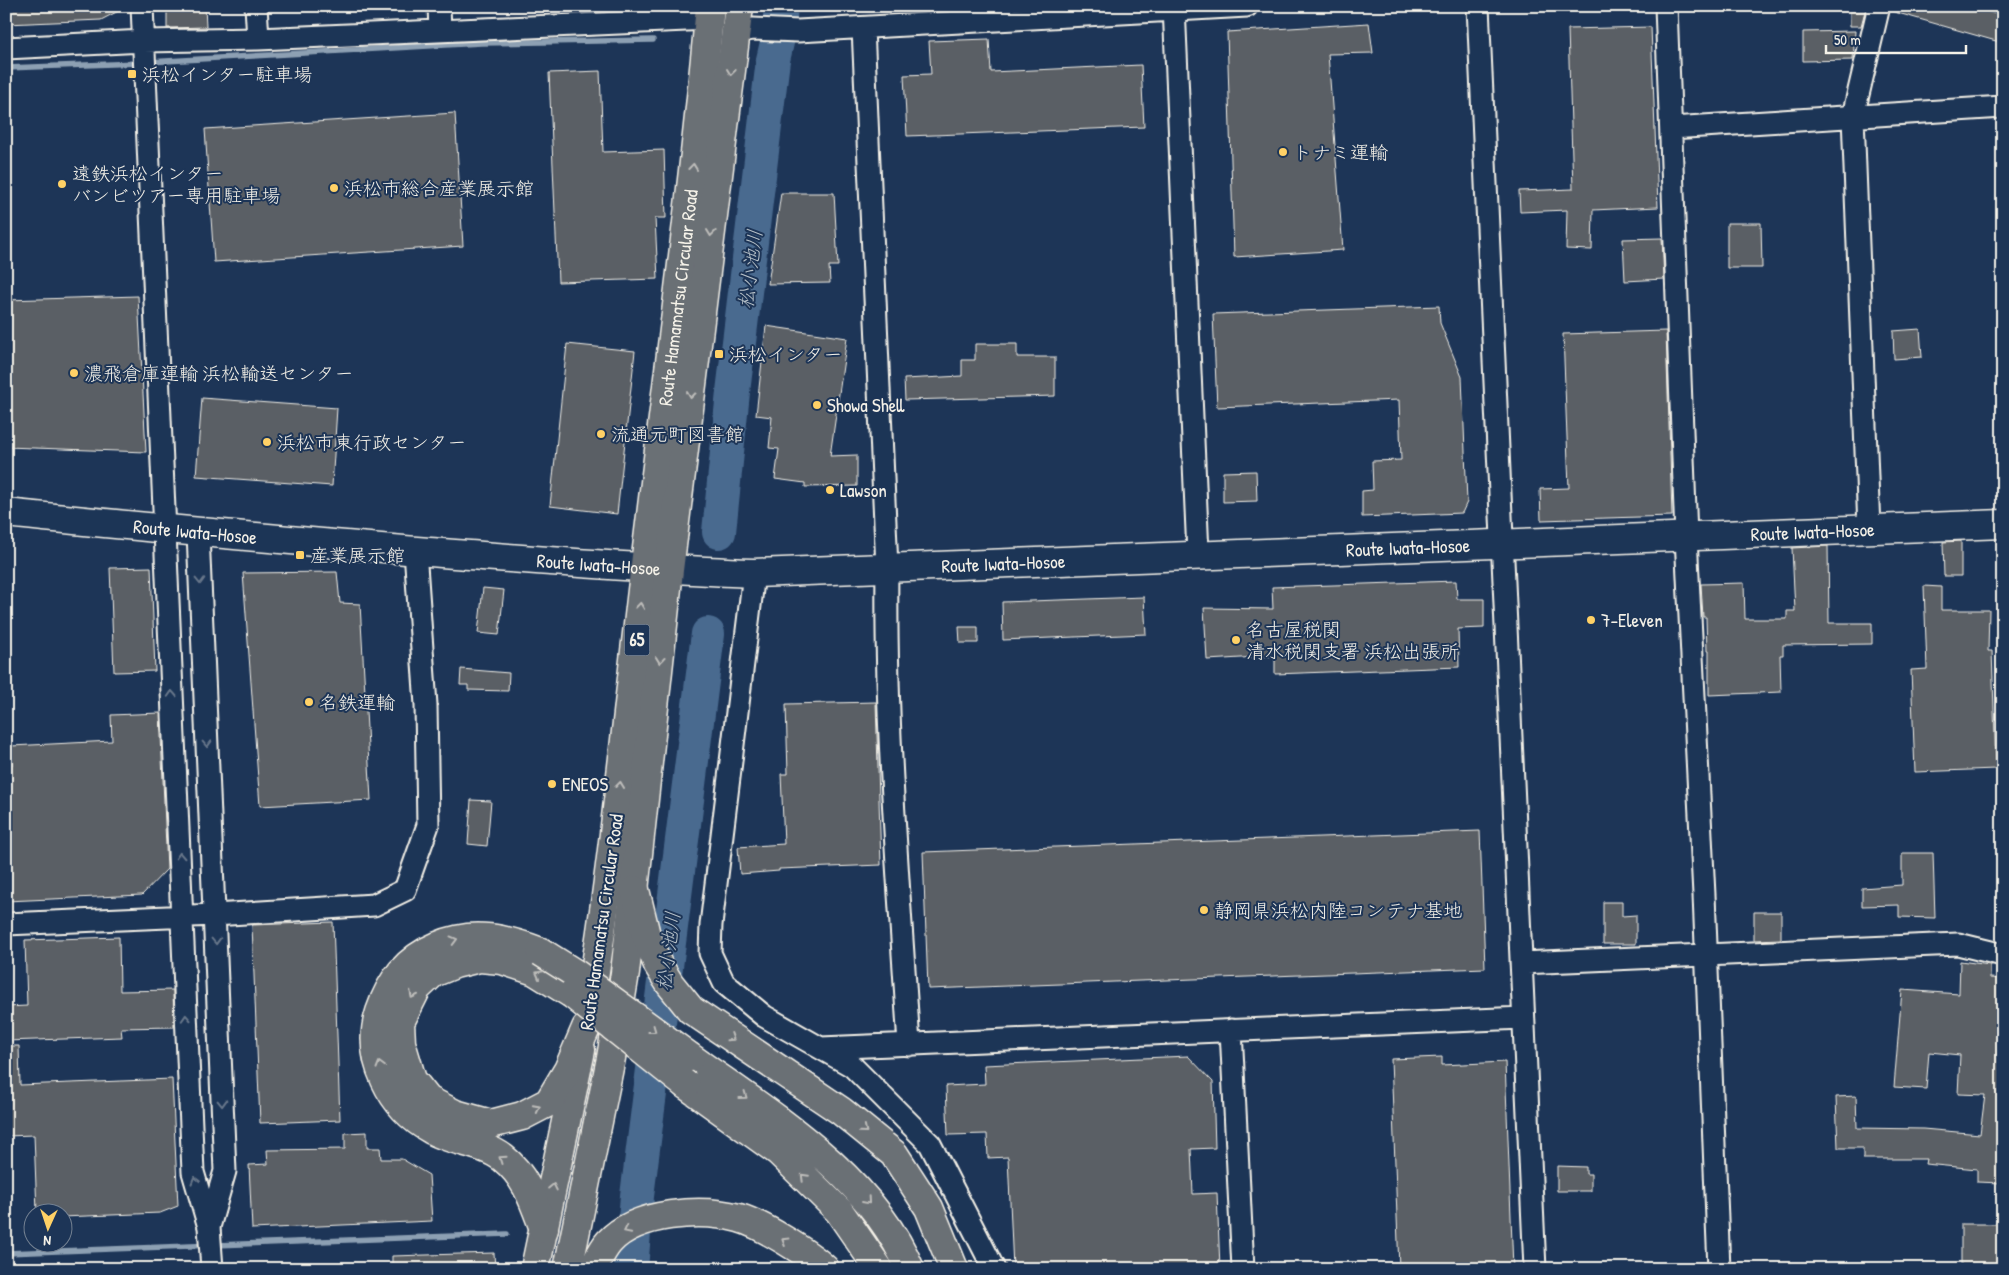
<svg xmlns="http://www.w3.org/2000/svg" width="2009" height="1275" font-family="'Patrick Hand','Klee One',sans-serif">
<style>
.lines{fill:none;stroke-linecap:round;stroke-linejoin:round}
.stream{stroke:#8da0b3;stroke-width:5.5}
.river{stroke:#496a8f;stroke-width:34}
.building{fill:#5a5f65;stroke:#f4f1e8}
.street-casing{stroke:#f4f1e8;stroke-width:25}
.secondary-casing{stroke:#f4f1e8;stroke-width:31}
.primary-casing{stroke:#f4f1e8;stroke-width:31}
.highway-casing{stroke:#f4f1e8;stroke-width:31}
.street{stroke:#1d3557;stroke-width:21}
.secondary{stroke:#1d3557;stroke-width:28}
.primary{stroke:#6b6f75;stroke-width:28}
.highway{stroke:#6b6f75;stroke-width:28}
.highway-bridge-casing{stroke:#f4f1e8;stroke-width:31;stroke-linecap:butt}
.highway-bridge{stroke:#6b6f75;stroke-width:28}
.oneway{stroke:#bdbdba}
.oneway2{stroke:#68778a}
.poi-dot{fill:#ffd166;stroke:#1d3557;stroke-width:2}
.labels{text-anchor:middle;stroke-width:4;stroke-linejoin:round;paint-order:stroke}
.shield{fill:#1d3557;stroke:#b4b9bc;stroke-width:1}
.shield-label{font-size:18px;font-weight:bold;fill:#f4f1e8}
.poi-label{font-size:19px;fill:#f4f1e8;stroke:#1d3557;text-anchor:start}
.street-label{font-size:19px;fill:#f4f1e8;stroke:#1d3557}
.water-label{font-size:20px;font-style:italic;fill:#b8c2c9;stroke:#1d3557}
</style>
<rect width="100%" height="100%" fill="#1d3557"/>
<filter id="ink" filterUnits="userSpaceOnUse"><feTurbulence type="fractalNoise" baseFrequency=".02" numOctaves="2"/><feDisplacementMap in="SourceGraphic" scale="10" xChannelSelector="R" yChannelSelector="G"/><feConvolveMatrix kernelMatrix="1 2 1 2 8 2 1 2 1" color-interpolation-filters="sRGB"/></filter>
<g filter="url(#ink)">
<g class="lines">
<path class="stream" d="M148,62L481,43L653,40
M6,68L139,63
M6,1253L507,1234"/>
<path class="river" d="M719,532L733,392L773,60L778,38L781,6
M631,1269L637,1196L708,634"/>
</g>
<path class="building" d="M6,6H128L101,20L6,24Z
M167,6H205L206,27L167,28Z
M1891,6H1968L2003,16V43L1891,11Z
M1850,11H1865L1861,26H1850Z
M1369,23L1373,53L1328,54L1343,250L1234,257L1227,32Z
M1651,27L1658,207L1593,210L1592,250L1566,249L1567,210L1520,212L1519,191L1573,189L1568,29Z
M1855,31L1853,60L1803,61V32Z
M989,39L991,72L1141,65L1144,127L907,136L904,75L931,74L929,41Z
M600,71L603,152L664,150L666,218H655L658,279L558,282L549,73Z
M455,113L463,246L214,262L205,129Z
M781,193H834L838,266H829L830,283L768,284Z
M1727,223H1761L1762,268H1727Z
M1662,238L1664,279L1625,281L1623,239Z
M138,296L146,452L6,447V300Z
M1439,306L1440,323L1462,377L1467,502L1462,513L1362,517V491L1373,490L1372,461L1401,460L1399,400L1217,407L1213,314Z
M766,326L847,338L830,456L857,455V486L805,487V483L775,479L779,449L769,448L772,417L756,415Z
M1920,329L1922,357L1894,359L1893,331Z
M1666,331L1672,516L1541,520L1540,489L1569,488L1563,334Z
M567,344L635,351L617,514L550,506Z
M975,344H1017V357H1055V396L905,400L904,379L962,376V360H975Z
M202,398L337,408L332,486L196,476Z
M1256,471L1257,501L1223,502V472Z
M1961,541V576H1944L1943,542Z
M1828,546L1829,623H1872V644L1783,645V655H1780L1781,692L1709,695V651H1707L1706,617H1703L1701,584L1744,583L1745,619H1787V611H1795L1792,548Z
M151,567L155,671L114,672L110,568Z
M337,572L340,603L360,604L371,800L260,806L243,573Z
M1456,581L1457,599H1484V628L1458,629L1459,667L1275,674V656L1207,660L1204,608L1273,609L1272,587Z
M1924,586L1941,587V610H1989L1988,651H1992L1996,769L1915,772L1911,670L1927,669Z
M483,588L504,590L499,635L478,633Z
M1144,597L1146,634L1003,640L1002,602Z
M959,627H978V643H960Z
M461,669L509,673L508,691L468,690V685H460Z
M876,702L881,865L779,869V871L740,874L738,847L784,844L781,774H788L786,704Z
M160,713L167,869L142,895L6,901V765H12L11,746L112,741L111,715Z
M471,800L491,801L487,846L468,844Z
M1480,831L1485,968L928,989L923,852Z
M1902,853H1933L1935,918L1899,917V905L1862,906V888L1902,885Z
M1603,902H1622V916L1636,915V944H1603Z
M1754,912H1781V939L1754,940Z
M333,922L340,1120L260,1123L252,925Z
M119,937L120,991L173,990L174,1027L121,1028L122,1037L6,1041V1007L27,1006L25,940Z
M1960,961L1990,965V978L2003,979V1123L1999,1156H2001V1183L1977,1182V1169L1925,1164L1926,1159H1863V1148H1838L1836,1097L1856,1096L1857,1128L1923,1129L1980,1134L1985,1095L1958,1094L1960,1055L1929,1052L1926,1089L1894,1087L1902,990L1959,994Z
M6,1046H19L20,1085L172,1079L178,1206L160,1213L62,1217V1212H37L34,1135L6,1136Z
M1188,1056L1213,1082L1215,1148L1191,1149L1193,1194L1217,1193L1220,1269H1013L1008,1157L988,1158L987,1134L948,1135L946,1086L985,1084L984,1065Z
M1442,1057V1065L1505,1062L1513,1269H1399L1391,1059Z
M367,1132V1148H380L381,1159H402L429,1175L432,1221L252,1229L249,1165L268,1164L267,1150L345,1149V1133Z
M1557,1166L1586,1167V1174H1591V1191H1557Z
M1961,1224H2003L2000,1269H1961Z
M494,1253L495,1269H392V1256Z"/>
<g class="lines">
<g class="street-casing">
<path id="street" d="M142,6L193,1172L209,1227L212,1269
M439,6L440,31
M1174,6L1198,554
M1478,6L1535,1269
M1666,6L1686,537L1704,895L1719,1269
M863,28L887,568C885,727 899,886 909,1045
M736,32L753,29L798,31L1247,6
M258,39L709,19
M6,48L144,41L258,39L256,6
M1671,128L2003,107
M1869,529L1853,116L1879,6
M198,533L225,1171L209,1227
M754,573L711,925L710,953L724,983L764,1016L852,1066L930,1144L994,1269
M6,924L214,915L374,905L405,890L428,825L426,705L415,551
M1521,963L1958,944L2003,955
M1231,1030L1243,1269
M821,1048L1523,1018"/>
</g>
<g class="secondary-casing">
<g id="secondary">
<path id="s1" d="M6,513C147,528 288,540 429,552C537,560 645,569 754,573L2003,524"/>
</g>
</g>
<g class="primary-casing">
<g id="primary">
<path id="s2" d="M589,1008C614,861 627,713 645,565C667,379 693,193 710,6"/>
<path d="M535,1269L581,1050"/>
<path d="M568,1269L611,1058L625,973L669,570L739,6"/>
</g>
</g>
<g class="highway-casing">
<path id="highway" d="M635,890L646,935L658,965L670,984L691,1010L841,1111L894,1154L929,1208L954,1269
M541,952C506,939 474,930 438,946C407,959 391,980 380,1012C365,1057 391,1108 432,1130C453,1142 484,1143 503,1158C526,1176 534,1202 544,1229
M572,994L535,971L502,960L480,958L455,964L433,973L417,988L400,1022L401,1043L412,1080L428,1100L455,1114L491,1124L522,1116L549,1102L568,1070L586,1028
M690,1057C769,1114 871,1175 910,1269
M686,1085L779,1152L839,1211L879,1269
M593,1269C598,1260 602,1250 609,1242C636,1212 702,1208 739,1218C761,1224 808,1253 825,1269"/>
</g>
<use href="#street" class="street"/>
<use href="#secondary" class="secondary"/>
<use href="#primary" class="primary"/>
<use href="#highway" class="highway"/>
<g class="highway-bridge-casing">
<path id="highway-bridge" d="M541,952L576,974L690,1057
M572,994L686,1085"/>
</g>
<use href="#highway-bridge" class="highway-bridge"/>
</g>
<defs><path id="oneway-chevron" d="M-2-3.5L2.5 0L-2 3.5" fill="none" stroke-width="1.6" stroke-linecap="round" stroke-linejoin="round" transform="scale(1.25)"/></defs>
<g class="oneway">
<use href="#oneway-chevron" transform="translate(731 72) rotate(97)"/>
<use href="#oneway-chevron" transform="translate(693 167) rotate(-84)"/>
<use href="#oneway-chevron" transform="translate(711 233) rotate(97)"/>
<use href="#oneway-chevron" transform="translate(691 395) rotate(97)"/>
<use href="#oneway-chevron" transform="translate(640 606) rotate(-84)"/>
<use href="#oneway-chevron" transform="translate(660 660) rotate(96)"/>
<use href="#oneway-chevron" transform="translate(620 785) rotate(-84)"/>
<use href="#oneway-chevron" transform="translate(454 940) rotate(-15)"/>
<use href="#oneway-chevron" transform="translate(539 974) rotate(-151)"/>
<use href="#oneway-chevron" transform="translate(413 995) rotate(117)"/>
<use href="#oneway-chevron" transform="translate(653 1030) rotate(36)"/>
<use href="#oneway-chevron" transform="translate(731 1038) rotate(33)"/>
<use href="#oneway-chevron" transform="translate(380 1065) rotate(-106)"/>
<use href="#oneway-chevron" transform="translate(744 1096) rotate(36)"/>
<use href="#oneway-chevron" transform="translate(537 1108) rotate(-27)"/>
<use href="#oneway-chevron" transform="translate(864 1130) rotate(39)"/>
<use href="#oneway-chevron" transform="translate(502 1159) rotate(-145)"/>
<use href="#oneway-chevron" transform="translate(804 1177) rotate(-135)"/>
<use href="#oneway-chevron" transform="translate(553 1187) rotate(-78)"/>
<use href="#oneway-chevron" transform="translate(867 1201) rotate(49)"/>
<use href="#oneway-chevron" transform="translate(627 1230) rotate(154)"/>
<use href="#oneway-chevron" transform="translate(785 1241) rotate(-148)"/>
</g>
<g class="oneway2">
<use href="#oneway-chevron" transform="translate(200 581) rotate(88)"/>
<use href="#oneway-chevron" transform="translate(172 694) rotate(-93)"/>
<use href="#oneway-chevron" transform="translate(207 744) rotate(88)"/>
<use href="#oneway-chevron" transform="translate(180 856) rotate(-93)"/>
<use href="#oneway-chevron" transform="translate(216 941) rotate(88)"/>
<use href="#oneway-chevron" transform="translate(186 1018) rotate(-93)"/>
<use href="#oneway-chevron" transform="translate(222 1103) rotate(88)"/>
<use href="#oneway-chevron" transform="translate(195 1180) rotate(-106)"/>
</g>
</g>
<g class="poi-dot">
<rect x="127" y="69" width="10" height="10" rx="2.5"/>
<circle cx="1283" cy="152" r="5"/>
<circle cx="62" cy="184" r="5"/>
<circle cx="334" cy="188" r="5"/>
<rect x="714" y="349" width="10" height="10" rx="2.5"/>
<circle cx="74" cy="373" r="5"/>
<circle cx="817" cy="405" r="5"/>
<circle cx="601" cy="434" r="5"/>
<circle cx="267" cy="442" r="5"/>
<circle cx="830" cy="490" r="5"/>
<rect x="295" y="550" width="10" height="10" rx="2.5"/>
<circle cx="1591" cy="620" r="5"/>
<circle cx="1236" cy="640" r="5"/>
<circle cx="309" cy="702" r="5"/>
<circle cx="552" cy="784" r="5"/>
<circle cx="1204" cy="910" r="5"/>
</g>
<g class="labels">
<rect class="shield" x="624.5" y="624.5" width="25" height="31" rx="4"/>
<g class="shield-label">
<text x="637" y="646">65</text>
</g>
<g class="poi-label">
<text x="142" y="81">浜松インター駐車場</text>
<text x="1293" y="159">トナミ運輸</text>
<text x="72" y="180">遠鉄浜松インター<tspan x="72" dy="22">バンビツアー専用駐車場</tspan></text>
<text x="344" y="195">浜松市総合産業展示館</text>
<text x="729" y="361">浜松インター</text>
<text x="84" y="380">濃飛倉庫運輸 浜松輸送センター</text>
<text x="827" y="412">Showa Shell</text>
<text x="611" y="441">流通元町図書館</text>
<text x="277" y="449">浜松市東行政センター</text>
<text x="840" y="497">Lawson</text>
<text x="310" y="562">産業展示館</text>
<text x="1601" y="627">7-Eleven</text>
<text x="1246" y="636">名古屋税関<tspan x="1246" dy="22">清水税関支署 浜松出張所</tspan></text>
<text x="319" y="709">名鉄運輸</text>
<text x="562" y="791">ENEOS</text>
<text x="1214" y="917">静岡県浜松内陸コンテナ基地</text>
</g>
<g class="street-label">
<text dy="7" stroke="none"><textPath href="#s2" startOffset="716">Route Hamamatsu Circular Road</textPath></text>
<text dy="7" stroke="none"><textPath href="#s1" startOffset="190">Route Iwata-Hosoe</textPath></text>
<text dy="7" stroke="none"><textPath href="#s1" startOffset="1810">Route Iwata-Hosoe</textPath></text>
<text dy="7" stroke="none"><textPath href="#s1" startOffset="1405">Route Iwata-Hosoe</textPath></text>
<text dy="7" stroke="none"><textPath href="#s1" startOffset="1000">Route Iwata-Hosoe</textPath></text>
<text dy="7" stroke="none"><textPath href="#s1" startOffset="595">Route Iwata-Hosoe</textPath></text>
<text transform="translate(601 922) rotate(-82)" y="7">Route Hamamatsu Circular Road</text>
</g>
<g class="water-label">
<text transform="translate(750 269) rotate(-83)" y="7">松小池川</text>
<text transform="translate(668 951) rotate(-83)" y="7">松小池川</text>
</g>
</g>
<rect width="2009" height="1275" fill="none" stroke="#1d3557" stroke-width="25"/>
<rect x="12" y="12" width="1984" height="1250" fill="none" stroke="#f4f1e8" stroke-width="2" filter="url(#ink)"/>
<g transform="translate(48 1228) rotate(183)"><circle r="24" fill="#1d3557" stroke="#738091"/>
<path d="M0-4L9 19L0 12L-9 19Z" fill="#ffd166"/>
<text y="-8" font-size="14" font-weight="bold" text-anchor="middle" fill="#f4f1e8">N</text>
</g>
<path d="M1826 45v8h140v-8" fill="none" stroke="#f4f1e8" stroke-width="2.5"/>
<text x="1834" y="45" font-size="15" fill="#f4f1e8" stroke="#1d3557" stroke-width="4" paint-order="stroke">50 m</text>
</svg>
